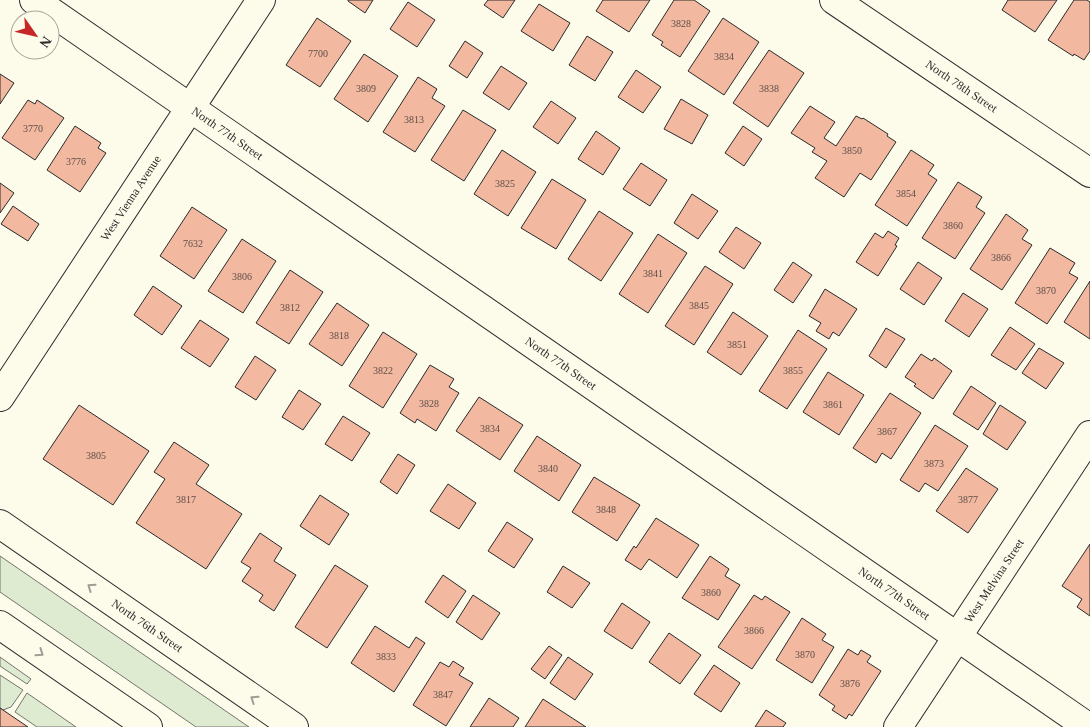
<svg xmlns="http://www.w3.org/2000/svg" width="1090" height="727" font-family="'Times New Roman',serif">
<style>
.grass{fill:#deebd1;stroke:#74746e}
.building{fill:#f2b8a0;stroke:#2b2b2b}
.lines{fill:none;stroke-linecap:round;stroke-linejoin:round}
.minor-casing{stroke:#2b2b2b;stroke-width:30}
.secondary-casing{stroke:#2b2b2b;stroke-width:30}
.minor{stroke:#fdfbea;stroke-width:28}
.secondary{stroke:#fdfbea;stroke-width:28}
.oneway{stroke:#9e9d94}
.labels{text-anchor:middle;stroke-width:4;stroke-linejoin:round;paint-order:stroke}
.number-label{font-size:10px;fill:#5d4e48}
.street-label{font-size:12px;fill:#2b2b2b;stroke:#fdfbea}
</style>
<rect width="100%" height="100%" fill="#fdfbea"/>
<path class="grass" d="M0,556L249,727H196L0,592Z
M0,657L31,679L27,684L0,666Z
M0,675L23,690L11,707L3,710L0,708Z
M27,693L76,727H37L15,712Z"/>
<path class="building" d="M348,0H373L365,13L348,1Z
M488,0H515L503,18L484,5Z
M603,0H650L629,32L596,11Z
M674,0H694L710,11L680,57L661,45L663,42L652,35Z
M1008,0H1057L1035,32L1002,10Z
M1074,0H1087L1090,2V51L1084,60L1074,54L1073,56L1048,40Z
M408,2L435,20L417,47L390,29Z
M539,4L570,23L553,51L521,31Z
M317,18L351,41L320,87L286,65Z
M723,18L759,42L724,95L688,71Z
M587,36L613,52L595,81L569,65Z
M465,41L483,53L467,78L449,66Z
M769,50L804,73L768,127L733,103Z
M364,54L398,76L368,122L334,99Z
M501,66L527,83L509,110L483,93Z
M636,70L661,87L643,113L618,97Z
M0,74L14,83L0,104Z
M418,77L437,89L432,98L445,106L415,152L383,132Z
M681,99L708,115L692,144L664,129Z
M28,100L35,104L37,100L64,118L35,160L2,138Z
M551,101L576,118L558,144L533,127Z
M810,106L835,122L824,138L836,146L856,116L862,119L863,118L888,134L887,136L896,142L871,180L860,173L844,197L815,178L827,161L812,152L815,148L791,133Z
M463,110L496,130L464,181L431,160Z
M75,126L101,143L98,148L106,153L80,192L47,170Z
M743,126L762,139L744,166L725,153Z
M596,131L620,148L603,175L578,159Z
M502,150L536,172L508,216L474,194Z
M911,150L934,165L928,174L937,180L907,226L875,205Z
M641,163L667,180L650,206L623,189Z
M552,179L586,200L556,249L521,228Z
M958,182L982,197L976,207L985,213L955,259L922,238Z
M0,183L14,193L0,213Z
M692,194L718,211L698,239L674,223Z
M13,206L39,224L28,241L1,224Z
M192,207L227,230L194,279L160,256Z
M599,211L633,233L601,281L568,259Z
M1006,214L1028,230L1022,239L1032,245L1002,290L970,269Z
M736,227L761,243L744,269L719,252Z
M888,231L899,238L895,245L897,246L878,276L856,262L875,233L883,238Z
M658,234L687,253L648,313L619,294Z
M242,239L276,261L243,313L208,291Z
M1050,248L1075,263L1069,273L1078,278L1047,324L1015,303Z
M793,262L812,275L793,303L774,290Z
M918,262L942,278L924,305L900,289Z
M705,266L733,284L694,345L665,326Z
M290,270L323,292L289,344L256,323Z
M1090,281V339L1064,322Z
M153,286L182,306L162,335L134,315Z
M825,289L857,309L839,336L833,332L829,339L816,331L821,323L809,316Z
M963,293L988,309L969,337L945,321Z
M337,303L369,325L342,366L309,344Z
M733,312L768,336L741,375L707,352Z
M200,320L229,339L210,367L181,348Z
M1010,327L1035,344L1016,370L991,355Z
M886,328L905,339L886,368L869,356Z
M798,330L827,349L787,409L759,391Z
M383,332L417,354L383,408L349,386Z
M1039,348L1064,363L1046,389L1022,373Z
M921,354L932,361L934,358L952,371L933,399L914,386L916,384L905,377Z
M255,356L276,370L256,400L235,387Z
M430,365L454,379L449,387L459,393L436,431L417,419L415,423L400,413Z
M828,372L864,395L839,435L803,412Z
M971,386L996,403L978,430L953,414Z
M299,390L321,404L303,430L282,417Z
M890,393L921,413L891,459L882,453L876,463L853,448Z
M479,397L523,425L500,460L456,431Z
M79,405L149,451L113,505L43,459Z
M1000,405L1026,422L1007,450L983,434Z
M343,416L370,433L352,461L325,444Z
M935,425L968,446L938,491L925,483L919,492L900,480Z
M537,436L581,465L559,501L514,471Z
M174,442L209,465L196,484L242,514L206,569L136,523L165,479L154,472Z
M398,454L415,465L397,494L380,482Z
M966,468L998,489L968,533L936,511Z
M594,477L640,505L617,541L572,512Z
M448,484L476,503L459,529L430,511Z
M320,495L349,514L329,545L300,526Z
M656,518L699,545L677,578L649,559L641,570L625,560L634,546L636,548Z
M507,522L533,539L514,568L488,551Z
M260,533L282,548L274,561L296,575L274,611L259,601L263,595L242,581L251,568L241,562Z
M1090,544V616L1077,607L1082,599L1062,586Z
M710,556L729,569L725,576L740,585L718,620L682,598Z
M335,565L368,586L327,648L295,627Z
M563,566L590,583L572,608L547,592Z
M443,575L466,591L448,618L425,602Z
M473,595L500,613L482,640L456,622Z
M754,595L762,600L765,596L790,612L752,669L718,647Z
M622,603L650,622L632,649L604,631Z
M802,618L826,634L822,640L834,647L812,683L776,660Z
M375,626L409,648L416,637L425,643L394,692L351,663Z
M669,633L701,655L680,684L649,662Z
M549,646L562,655L545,679L531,669Z
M848,649L858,655L861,650L871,656L867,662L881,671L852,716L849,714L846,719L832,710L835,706L819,695Z
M568,657L593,674L575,700L550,683Z
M453,661L464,668L459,675L473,683L446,726L413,705L440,662L449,667Z
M714,665L740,683L721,712L694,694Z
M489,698L519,718L513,727H470Z
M543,699L586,727H525Z
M0,708L3,710L28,727H0Z
M766,710L786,723L783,727H755Z"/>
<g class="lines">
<g class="minor-casing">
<g id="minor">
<path id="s1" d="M34,0L1088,727"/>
<path id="s2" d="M834,0L1090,173"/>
<path id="s3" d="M0,397L261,0"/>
<path id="s4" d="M898,727L1090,435"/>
</g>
</g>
<g class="secondary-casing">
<g id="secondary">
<path id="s5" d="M0,524L294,727"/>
<path d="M0,625L148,727"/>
</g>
</g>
<use href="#minor" class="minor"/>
<use href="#secondary" class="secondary"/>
</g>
<defs><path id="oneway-chevron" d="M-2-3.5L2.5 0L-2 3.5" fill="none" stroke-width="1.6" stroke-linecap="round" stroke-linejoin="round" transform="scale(1.25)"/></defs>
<g class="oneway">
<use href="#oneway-chevron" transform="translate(91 587) rotate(-145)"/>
<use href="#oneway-chevron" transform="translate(40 653) rotate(35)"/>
<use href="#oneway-chevron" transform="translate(254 699) rotate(-145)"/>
</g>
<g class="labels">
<g class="number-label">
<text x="681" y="27">3828</text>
<text x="318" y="57">7700</text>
<text x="724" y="60">3834</text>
<text x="366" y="92">3809</text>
<text x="769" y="92">3838</text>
<text x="414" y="123">3813</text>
<text x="33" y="132">3770</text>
<text x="852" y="154">3850</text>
<text x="76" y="165">3776</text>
<text x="505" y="187">3825</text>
<text x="906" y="197">3854</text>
<text x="953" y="229">3860</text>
<text x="193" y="247">7632</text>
<text x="1001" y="261">3866</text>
<text x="653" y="277">3841</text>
<text x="242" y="280">3806</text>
<text x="1046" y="294">3870</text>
<text x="699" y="309">3845</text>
<text x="290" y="311">3812</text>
<text x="339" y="339">3818</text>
<text x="737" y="348">3851</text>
<text x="383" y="374">3822</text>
<text x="793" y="374">3855</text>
<text x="429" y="407">3828</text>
<text x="833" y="408">3861</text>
<text x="490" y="432">3834</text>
<text x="887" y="435">3867</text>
<text x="96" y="459">3805</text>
<text x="934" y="467">3873</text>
<text x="548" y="472">3840</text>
<text x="186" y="503">3817</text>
<text x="968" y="503">3877</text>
<text x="606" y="513">3848</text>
<text x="711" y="596">3860</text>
<text x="754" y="634">3866</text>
<text x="805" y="658">3870</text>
<text x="386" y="660">3833</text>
<text x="850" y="687">3876</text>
<text x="443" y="698">3847</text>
</g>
<g class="street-label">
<text dy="4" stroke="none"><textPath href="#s2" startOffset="154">North 78th Street</textPath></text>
<text dy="4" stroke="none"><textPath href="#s1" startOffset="235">North 77th Street</textPath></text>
<text dy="4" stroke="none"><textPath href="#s3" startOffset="238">West Vienna Avenue</textPath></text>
<text dy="4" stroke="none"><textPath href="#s1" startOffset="640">North 77th Street</textPath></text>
<text dy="4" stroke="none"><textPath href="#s4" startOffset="175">West Melvina Street</textPath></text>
<text dy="4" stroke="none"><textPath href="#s1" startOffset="1045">North 77th Street</textPath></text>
<text dy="4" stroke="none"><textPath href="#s5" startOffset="179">North 76th Street</textPath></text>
</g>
</g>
<g transform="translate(35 35) rotate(124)"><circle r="24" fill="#fdfbea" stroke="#a9a89e"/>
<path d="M0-4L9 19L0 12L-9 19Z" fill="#c62828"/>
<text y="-8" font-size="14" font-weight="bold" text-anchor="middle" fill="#2b2b2b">N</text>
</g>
</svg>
